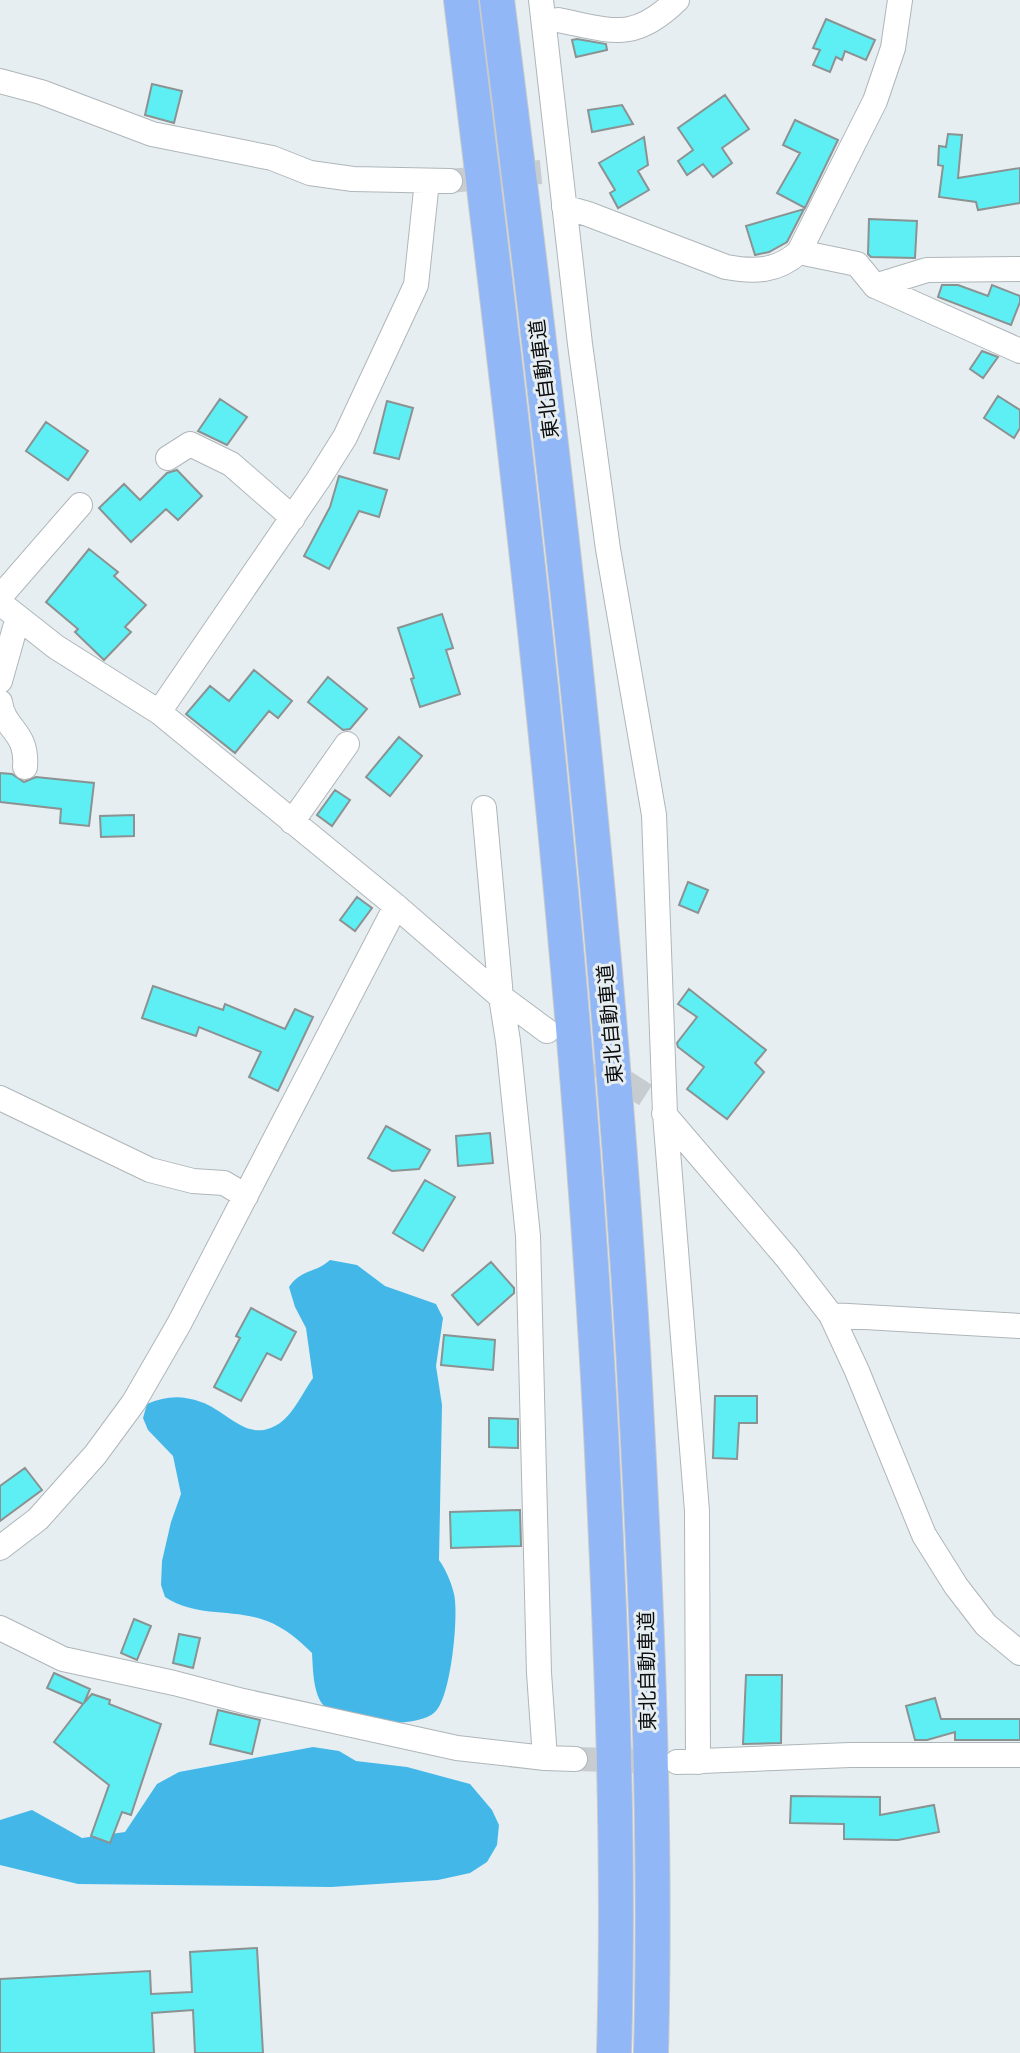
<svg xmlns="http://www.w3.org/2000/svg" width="1020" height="2053" font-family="Merriweather,'Noto Sans JP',serif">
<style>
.forest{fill:#43b7e7}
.building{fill:#5eeff5;stroke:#8a9292;stroke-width:2}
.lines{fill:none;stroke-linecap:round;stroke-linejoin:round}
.minor-tunnel{stroke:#c6ccd0;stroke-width:24;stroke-dasharray:24 12;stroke-linecap:butt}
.minor-casing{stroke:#afb6b9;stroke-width:26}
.highway-casing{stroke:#c9caca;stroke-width:36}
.minor{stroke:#fff;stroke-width:24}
.highway{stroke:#91b7f6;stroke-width:34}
.labels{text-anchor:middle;stroke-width:6;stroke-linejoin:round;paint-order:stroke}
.street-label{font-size:20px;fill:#0b0d0e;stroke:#e7eef2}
</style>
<rect width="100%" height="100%" fill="#e7eef2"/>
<path class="forest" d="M330,1260L357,1265L385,1286L436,1304L443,1318L436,1366L442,1405L439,1560C446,1570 451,1582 454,1594C459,1614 451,1698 435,1712C416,1730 341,1724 324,1706C313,1694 313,1669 312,1653C299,1640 285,1628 267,1621C233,1608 197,1618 165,1597L161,1585L162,1561L171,1522L181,1494L173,1456L148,1430L143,1418L147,1404C166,1396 181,1395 201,1402C228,1411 248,1445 280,1423C294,1413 303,1392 313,1378L306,1328L295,1307L289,1287C301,1269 316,1273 330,1260Z
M313,1747L339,1751L356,1761L407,1767L470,1784L492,1810L499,1825L497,1845L487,1862L470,1873L438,1880L331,1887L78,1884L0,1865V1820L32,1810L82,1838L125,1832L157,1784L179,1772Z"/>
<path class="building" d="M826,19L875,40L866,60L845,51L842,60L836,57L830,72L813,65L820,50L813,48Z
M577,39L606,44L607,50L576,57L572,40Z
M152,84L182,91L174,123L145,115Z
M725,95L749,129L722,148L732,163L713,177L703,164L687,175L678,161L693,150L678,128Z
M622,105L633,124L592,132L588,110Z
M795,120L838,140L805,208L777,193L800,153L783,145Z
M948,134L962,135L958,178L1020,168V203L978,210L976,202L939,197L943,166L938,165L939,146L946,147Z
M644,137L648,165L638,171L649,190L618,208L610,193L615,190L599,163Z
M804,209L787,242L769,252L755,255L746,226Z
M869,219L917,221L915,258L871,257L868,254Z
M942,285H958L988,296L992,285L1020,296V302L1011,325L938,297Z
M982,351L998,357L983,378L970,369Z
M998,396L1020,410V428L1014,438L984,418Z
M220,399L247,417L227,445L198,431Z
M387,401L413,408L399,459L374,453Z
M46,422L88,451L68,480L26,451Z
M177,470L202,496L178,520L166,509L131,542L99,508L124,484L140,500L167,473Z
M339,476L387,490L379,517L359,511L329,569L304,556L330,507Z
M89,549L118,572L114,576L146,605L125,627L131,632L104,660L75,632L78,629L46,602Z
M442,614L453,648L446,650L460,694L420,707L411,679L414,678L398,628Z
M254,670L292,701L278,718L269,711L235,753L186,714L210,686L229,701Z
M328,677L367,709L350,729L343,730L308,702Z
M399,737L422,756L390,796L366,777Z
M0,773L12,774L24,782L36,777L94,783L89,826L60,823L61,809L0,802Z
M335,790L350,800L332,826L317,815Z
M134,815V836L101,837L100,816Z
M688,882L708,890L698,913L679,905Z
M357,897L372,908L355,931L340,920Z
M153,986L223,1010L225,1004L285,1029L295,1009L313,1017L278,1091L249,1077L261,1052L199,1027L196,1036L142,1018Z
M689,989L766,1050L755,1063L764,1072L727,1119L687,1089L704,1067L678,1047L677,1043L697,1017L678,1004Z
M386,1126L430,1150L419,1169L392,1171L368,1158Z
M490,1133L493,1163L458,1166L456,1136Z
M425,1180L455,1197L423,1251L393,1233Z
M491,1262L514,1288V1293L478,1325L452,1295Z
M251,1308L296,1332L281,1360L267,1353L241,1401L214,1387L240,1338L236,1336Z
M444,1335L495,1340L493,1370L441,1365Z
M715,1396H757V1423H739L737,1459L713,1458Z
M489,1418L518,1419V1448L489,1447Z
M25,1468L42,1490L0,1521V1486Z
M520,1510L521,1546L451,1548L450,1512Z
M134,1619L151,1626L137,1660L121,1653Z
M179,1634L200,1638L193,1668L173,1663Z
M54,1673L90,1689L84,1703L92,1694L110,1700L109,1704L161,1724L131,1815L122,1812L110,1843L91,1836L109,1785L54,1742L83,1704L47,1688Z
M746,1675H782L781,1743L743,1744Z
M935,1698L941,1719H1020V1740H955V1732L927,1740H915L906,1706Z
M218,1710L260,1720L252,1754L210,1744Z
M791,1796L880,1797V1815L934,1805L939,1832L898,1840L844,1839V1824L790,1823Z
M257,1948L263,2053H195L193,2010L152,2013L154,2053H0V1979L150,1971L151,1994L192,1992L190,1952Z"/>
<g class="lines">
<path class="minor-tunnel" d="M450,181L541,172
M565,1043L653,1100
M575,1759L666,1762"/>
<g class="minor-casing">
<path id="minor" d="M541,0L580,344L608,549L654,815L665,1114L697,1511L698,1762
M558,20C613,31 634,42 677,0
M0,81L41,92L152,134L272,158L310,173L353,179L450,181
M564,207L588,214L726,267C754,272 777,272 799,252L875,101L893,48L900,0
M799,252L857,264L875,286L927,270L1020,269
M875,286L1020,351
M168,458L190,444L231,464L293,518
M0,597L80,505
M0,603L56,647L159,712L396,906L501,997L547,1031
M0,681L18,617
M0,702C4,730 28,731 25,767
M159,712L318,480L345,437L416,285L427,181
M484,808L501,997L508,1041L528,1236L539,1673L545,1758
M292,822L347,744
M0,1098L150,1170L193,1181L224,1183L246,1196
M664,1114L787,1258L831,1315L857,1371L924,1535L956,1586L986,1625L1020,1653
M831,1315L1020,1326
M0,1548L38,1519L95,1455L134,1402L179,1324L396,906
M0,1628L63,1659L174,1683L243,1701L457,1748L545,1758L575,1759
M677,1762L850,1755H1020"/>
</g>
<g class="highway-casing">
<path id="highway" d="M461,0C520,476 576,953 601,1432C611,1637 620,1847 614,2053
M497,0C554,449 606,898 633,1349C646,1583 657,1819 651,2053"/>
</g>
<use href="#minor" class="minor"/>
<use href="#highway" class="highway"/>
</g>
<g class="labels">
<g class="street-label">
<text transform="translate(544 379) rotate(-97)" y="7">東北自動車道</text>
<text transform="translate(610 1024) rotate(-95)" y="7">東北自動車道</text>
<text transform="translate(647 1671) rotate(-91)" y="7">東北自動車道</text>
</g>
</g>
</svg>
